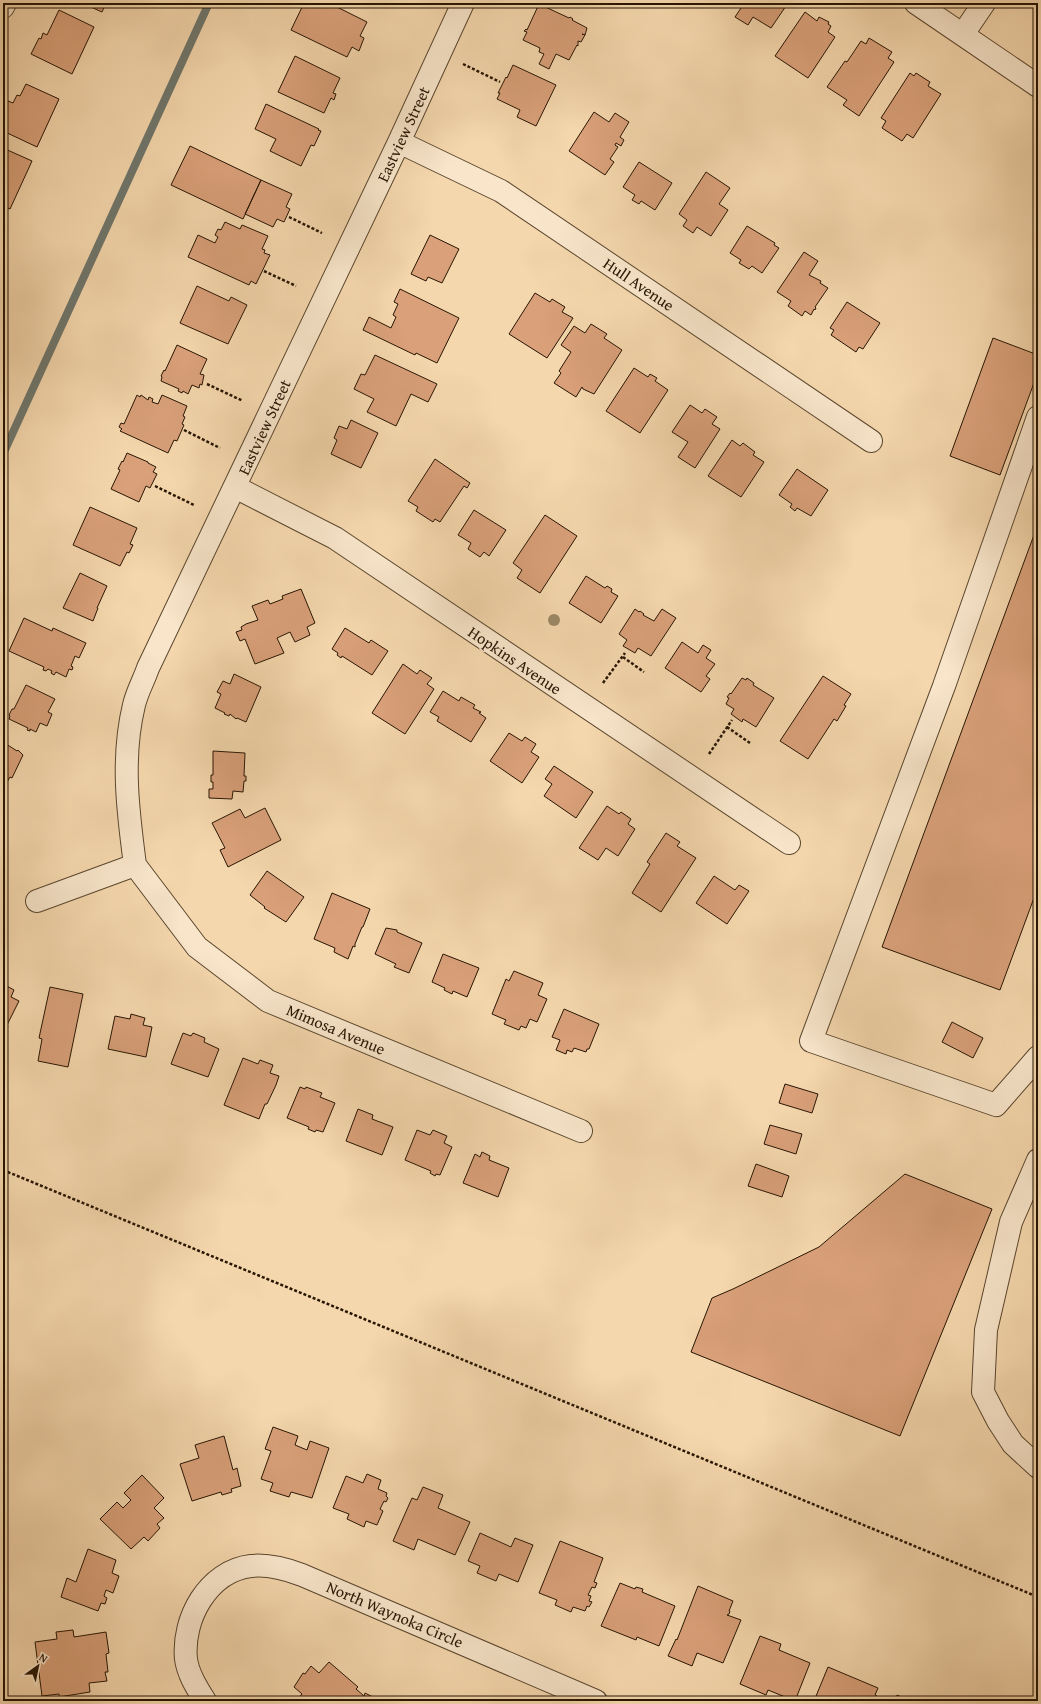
<svg xmlns="http://www.w3.org/2000/svg" width="1041" height="1704" font-family="'Gentium Book Plus',serif">
<style>
.lines{fill:none;stroke-linecap:round;stroke-linejoin:round}
.stream{stroke:#6f776d;stroke-width:8}
.building{fill:#d9a079;stroke:#271503}
.minor-casing{stroke:#5a462e;stroke-width:24}
.path{stroke:#271503;stroke-width:2.5;stroke-dasharray:3 2;stroke-linecap:butt}
.minor{stroke:#f8e5ca;stroke-width:22}
.tree{fill:#9d8866}
.labels{text-anchor:middle;stroke-width:3;stroke-linejoin:round;paint-order:stroke}
.street-label{font-size:16px;fill:#271503;stroke:#f8e5ca}
</style>
<rect width="100%" height="100%" fill="#f5d7ad"/>
<filter id="stains"><feTurbulence type="fractalNoise" baseFrequency=".005" numOctaves="4"/><feColorMatrix values="0 0 0 0 .2 0 0 0 0 .09 0 0 0 0 .02 0 0 0 .5 -.17"/></filter>
<radialGradient id="worn" r=".72"><stop offset=".6" stop-color="#630" stop-opacity="0"/><stop offset="1" stop-color="#630" stop-opacity=".3"/></radialGradient>
<g class="lines">
<path class="stream" d="M3,454L209,3"/>
</g>
<path class="building" d="M82,3H106L102,12Z
M304,3H329L367,22L360,36L364,38L359,51L352,47L347,57L291,30Z
M741,3H788L771,28L753,17L748,25L735,17L741,8L739,6Z
M539,4L569,18L570,17L573,19L572,20L587,28L585,35L582,34L585,35L581,42L578,41V46L577,45L569,60L556,54L549,69L539,64L544,54L539,52L540,48L523,40L527,32L524,31L526,29L527,30Z
M59,10L94,27L72,74L31,54L39,38L41,39L43,33L47,35Z
M805,12L817,21L819,17L829,22L828,24L831,26L828,32L835,37L808,78L775,56Z
M869,38L892,52L888,58L894,62L859,116L843,105L847,100L827,87L845,61L847,62L861,41L866,44Z
M295,56L340,78L333,93L336,94L334,100L331,98L324,113L278,92Z
M513,65L556,85L536,126L517,117L520,110L497,99L500,93H498L506,77L507,78Z
M910,73L914,76L916,73L930,82L928,86L941,94L913,138L907,134L902,141L882,128L886,121L881,118Z
M26,84L59,99L37,147L3,131V115L8,101L13,103L17,95L20,96Z
M266,104L319,129L318,130L321,131L314,146L311,145L301,166L270,151L276,139L255,129Z
M594,112L609,122L615,113L629,122L620,137L624,140L621,146L616,143L615,145L618,147L610,159L614,162L605,175L569,151Z
M190,146L261,180L243,219L171,185Z
M3,148L32,161L10,209L3,206Z
M639,162L672,183L655,210L641,201L639,204L632,200L635,195L623,187Z
M706,172L730,188L719,204L728,210L711,236L697,227L693,233L683,226L687,220L679,214Z
M261,180L292,194L286,207L290,209L284,222L277,219L273,227L245,214Z
M225,222L240,229L242,225L268,236L262,249L265,250L264,253L270,255L256,284L251,281L249,285L188,257L198,235L215,243L218,237L215,235L218,229L221,230Z
M747,226L775,243L774,245L779,248L762,273L752,266L749,269L739,263L741,260L730,253Z
M430,235L459,249L442,283L428,277L426,281L411,274Z
M804,252L818,261L809,275L821,281L820,283L828,288L815,307L816,308L815,310L814,309L811,315L805,311L802,316L788,306L791,301L777,292Z
M197,286L229,301L231,297L247,305L228,344L180,323Z
M400,289L459,318L437,363L416,353L415,355L363,330L369,317L391,328L396,317L393,315L398,304L394,302Z
M535,293L550,302L552,299L565,307L562,312L573,318L547,358L509,334Z
M847,302L880,323L863,349L859,347L856,352L831,335L834,330L830,328Z
M591,324L607,334L604,338L622,350L594,394L583,389L582,387L576,397L554,383L561,373L559,371L571,352L561,345L574,326L585,333Z
M993,338L1038,355V372L1000,475L950,456Z
M177,345L207,359L200,374L204,375L202,385L200,384L199,388L192,385L188,394L183,391L182,393L178,391L179,389L161,381L162,377L161,376L164,370L165,371Z
M375,355L437,384L428,402L411,394L396,426L367,412L374,399L354,389L361,374L365,375Z
M634,368L648,377L650,374L657,378L655,381L668,390L640,433L606,411Z
M137,395L140,397L141,395L148,400L149,397L153,399L152,402L158,404L162,395L187,406L183,416L185,417L182,424L184,425L177,441L174,440L168,453L120,431L122,429L119,427L121,423L124,424Z
M690,405L702,413L705,409L717,417L712,424L720,429L695,468L678,457L688,442L672,432Z
M351,420L378,433L361,468L331,454L337,440L334,438L339,426L347,429Z
M732,440L740,446L743,443L755,452L753,455L764,462L741,497L708,476Z
M127,453L148,462V463L156,467L153,472L157,474L150,488L146,486L139,502L111,489L120,470L118,469L122,461L123,462Z
M435,459L470,483L467,488L464,486L440,522L435,519L433,522L416,511L418,507L408,501Z
M797,469L828,490L811,516L797,508L795,511L790,507L792,504L779,495Z
M90,507L137,528L130,544L133,545L129,553L127,552L120,566L73,545Z
M474,510L506,530L489,556L484,552L480,557L468,549L471,543L458,535Z
M545,515L577,536L540,593L517,578L522,570L513,563Z
M1038,524V887L1000,990L882,947Z
M80,573L107,586L97,608H98L93,621L63,608Z
M586,576L605,588L607,586L612,589L611,592L618,596L601,623L569,603Z
M301,589L315,623L307,627L310,635L295,642L290,632L277,638L284,653L255,664L245,639L240,641L236,632L242,630L241,627L246,624L258,620L252,606L268,600L270,604L283,599L282,596Z
M635,609L639,612L640,611L644,614L643,615L654,621L662,609L676,618L651,656L638,648L635,653L623,646L627,640L619,634Z
M24,618L52,631L53,628L86,643L79,658L75,656L71,666L73,667L72,670L69,669L66,677L56,672L54,675L51,673L52,671L48,669L46,671L43,670L44,667L9,651Z
M345,628L369,643L371,640L388,651L372,675L342,656L341,658L337,655L338,653L332,649Z
M682,642L698,653L703,645L711,650L706,658L715,664L706,676L710,679L701,692L665,668Z
M403,664L417,674L420,670L432,678L427,684L434,689L405,734L372,713Z
M234,674L261,687L246,722L237,718L236,719L230,714L229,716L224,714L225,713L215,708L221,694L217,692L223,681L230,684Z
M823,676L851,694L844,705L846,706L837,721L834,719L808,759L780,741Z
M742,678L746,680L747,678L754,683L753,685L774,698L756,727L743,719L742,722L731,714L734,709L726,704L729,698L727,697L730,693L731,694Z
M26,685L55,699L48,712L52,714L47,726L40,723L36,732L30,729V731L27,730L28,728L9,719L10,716L9,715L12,709H14Z
M443,691L459,701L461,697L475,705L473,708L481,712L479,713L486,718L471,742L437,721L439,717L430,712Z
M509,733L522,741L525,737L536,744L531,752L539,757L522,783L490,761Z
M3,742L17,751L18,750L23,755L12,778L10,777L3,789Z
M213,751L245,753L244,776H246V781H244L243,792L233,791L232,799L209,798V789H213V782H211V775H213Z
M554,766L593,792L576,818L544,796L552,784L545,779Z
M607,806L619,814L621,812L631,819L628,824L635,829L618,856L606,848L598,860L579,848Z
M265,808L281,840L228,867L220,850L225,848L212,823L240,809L245,818Z
M666,833L680,842L677,846L696,858L661,912L632,893L650,864L647,862Z
M267,871L304,897L286,922L264,908L265,907L250,895Z
M714,876L735,890L739,885L749,891L727,924L696,903Z
M332,893L370,909L363,927H362L355,944V947L353,946L348,959L334,952L335,948L314,939Z
M386,928L397,930V932L422,943L409,973L394,967L396,964L375,954Z
M443,954L479,968L467,997L453,991L452,994L444,990L445,988L432,982Z
M514,971L543,983L538,995L547,999L537,1022L530,1019L526,1028L521,1026L519,1030L504,1024L506,1020L492,1014L506,979L509,981Z
M3,984L14,990L11,997L19,1001L7,1025L8,1026L3,1036Z
M50,987L83,994L68,1067L38,1061L42,1039L39,1038Z
M564,1009L599,1024L589,1049H587L586,1052L574,1048L572,1052L567,1050L566,1054L556,1050L560,1040L552,1037Z
M131,1014L145,1018L143,1025L152,1027L146,1057L108,1049L115,1016L130,1019Z
M952,1022L983,1038L973,1058L942,1042Z
M183,1033L191,1036L193,1033L205,1038L204,1042L219,1049L208,1077L171,1064Z
M243,1058L258,1064L260,1060L273,1065L270,1073L279,1076L276,1085L267,1104H265L259,1119L224,1105Z
M785,1084L818,1094L812,1113L779,1103Z
M300,1087L305,1089L306,1087L322,1093L320,1097L335,1103L323,1132L316,1130L315,1132L308,1129L309,1127L287,1118Z
M358,1109L373,1115L372,1119L393,1127L382,1155L346,1141Z
M770,1125L802,1134L796,1154L764,1144Z
M417,1130L430,1135L433,1130L447,1136L444,1143L452,1147L440,1175L436,1174L435,1176L430,1173L431,1171L405,1160Z
M482,1152L490,1156L489,1160L509,1168L498,1197L463,1183L475,1154L480,1157Z
M756,1164L789,1176L782,1197L748,1186Z
M905,1174L992,1209L900,1436L691,1352L712,1298L733,1289L819,1247Z
M273,1427L298,1436L295,1445L307,1450L310,1441L329,1448L312,1498L291,1492L289,1497L270,1491L273,1483L261,1479L271,1451L265,1449Z
M224,1436L233,1470L237,1468L241,1486L231,1489L232,1492L222,1495L221,1492L192,1501L180,1464L199,1458L195,1445Z
M367,1474L381,1480L378,1489L387,1493L386,1496L388,1498L386,1502L384,1501L380,1509L383,1511L377,1525L366,1521L364,1527L347,1519L349,1514L333,1508L346,1476L363,1483Z
M142,1475L164,1498L154,1508L164,1518L157,1524L160,1528L148,1541L144,1537L131,1549L100,1519L117,1502L123,1508L131,1500L124,1493Z
M423,1487L443,1495L438,1508L470,1522L455,1555L418,1539L414,1550L393,1541L412,1498L417,1500Z
M480,1533L511,1547L515,1538L533,1545L518,1582L499,1574L496,1581L477,1573L480,1566L468,1561Z
M560,1541L603,1558L594,1582L597,1583L595,1588L592,1587L588,1595L591,1596L589,1601L592,1602L589,1607L587,1606L585,1611L573,1607L571,1612L555,1605L557,1600L539,1593Z
M88,1549L116,1560L112,1573L119,1576L113,1593L106,1590L104,1596L107,1598L105,1604L101,1603L98,1611L61,1597L67,1578L76,1582Z
M620,1583L635,1589L636,1587L643,1589L642,1592L675,1606L659,1646L637,1637L636,1640L601,1626Z
M698,1586L733,1601L729,1611H730L729,1614L727,1615L741,1620L723,1663L697,1653L692,1666L668,1656L676,1639L677,1640Z
M73,1630L74,1637L106,1632L109,1653L106,1654L108,1672H105L107,1681L89,1683L90,1692L59,1697V1694L42,1696L35,1642L57,1639L56,1632Z
M760,1636L781,1644L779,1650L810,1663L795,1701L768,1690L766,1695L740,1684Z
M329,1662L358,1687L356,1689L364,1696L365,1693L381,1701H296L302,1694L294,1687L303,1673L305,1674L311,1666L319,1673Z
M828,1667L878,1688L875,1695L877,1696L875,1701H814Z
M897,1695L911,1701H895Z"/>
<g class="lines">
<g class="minor-casing">
<path id="minor" d="M916,3L1038,86
M3,7L5,3
M963,34L984,3
M399,142L501,191L871,441
M1038,417L944,686L811,1041L996,1105L1038,1057
M235,487L335,538L789,843
M135,865C128,812 121,758 134,705C137,692 144,680 148,668L399,142L463,3
M135,865L197,947L268,1001L581,1131
M37,901L135,865
M1038,1160L1011,1222L986,1330L983,1392L998,1421L1013,1444L1038,1467
M205,1701C197,1688 188,1674 186,1659C182,1619 208,1571 251,1566C269,1564 286,1569 302,1575L596,1701"/>
</g>
<path class="path" d="M463,64L500,82
M289,217L322,233
M264,271L296,286
M207,384L243,401
M184,430L220,448
M155,486L194,505
M623,657L644,672
M603,683L625,653
M727,727L750,743
M709,754L732,720
M3,1170L1038,1597"/>
<use href="#minor" class="minor"/>
</g>
<circle class="tree" cx="554" cy="620" r="6"/>
<g class="labels">
<g class="street-label">
<text transform="translate(403 134) rotate(-65)" y="6">Eastview Street</text>
<text transform="translate(639 284) rotate(34)" y="6">Hull Avenue</text>
<text transform="translate(264 427) rotate(-65)" y="6">Eastview Street</text>
<text transform="translate(515 660) rotate(34)" y="6">Hopkins Avenue</text>
<text transform="translate(336 1029) rotate(23)" y="6">Mimosa Avenue</text>
<text transform="translate(395 1614) rotate(23)" y="6">North Waynoka Circle</text>
</g>
</g>
<rect width="1041" height="1704" fill="none" stroke="#f5d7ad" stroke-width="16"/>
<rect x="4" y="4" width="1033" height="1696" fill="none" stroke="#271503" stroke-width="2"/>
<rect x="8" y="8" width="1025" height="1688" fill="none" stroke="#271503"/>
<g transform="translate(38 1666) rotate(33)" stroke="#f8e5ca" stroke-width="3" paint-order="stroke">
<path d="M0-3L7 15L0 10L-7 15Z" fill="#271503"/>
<text y="-6" font-size="11" font-weight="bold" text-anchor="middle" fill="#271503">N</text>
</g>
<rect width="100%" height="100%" filter="url(#stains)"/>
<rect width="100%" height="100%" fill="url(#worn)"/>
</svg>
